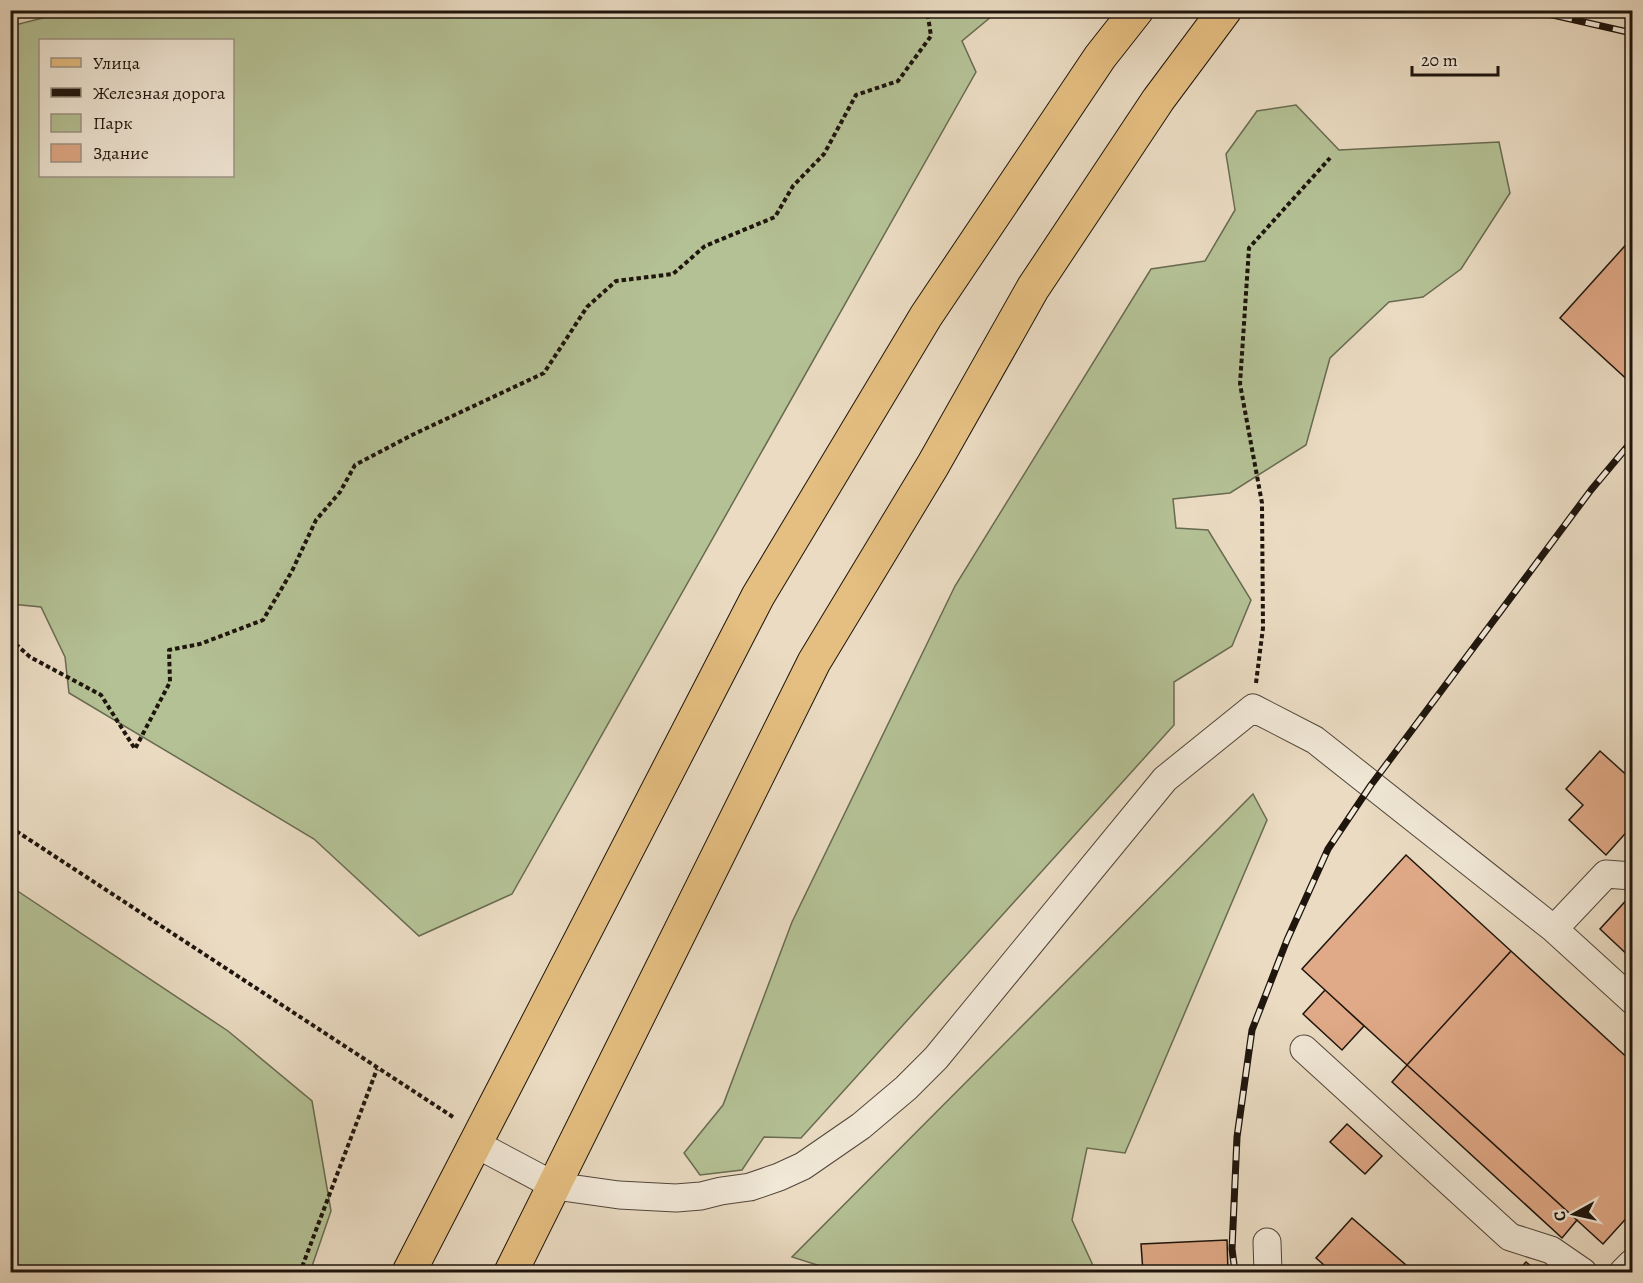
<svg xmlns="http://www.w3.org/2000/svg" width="1643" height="1283" font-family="Alegreya,serif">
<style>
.green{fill:#b4c195;stroke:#696b51;stroke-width:1.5;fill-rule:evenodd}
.building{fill:#e0a987;stroke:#1e150d;stroke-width:1.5}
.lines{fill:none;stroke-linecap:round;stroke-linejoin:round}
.minor-casing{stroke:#51463a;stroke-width:29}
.major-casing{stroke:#1e150d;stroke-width:35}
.path{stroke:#1e150d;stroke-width:4;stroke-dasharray:4.5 3;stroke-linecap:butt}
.minor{stroke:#f1e8d7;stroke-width:27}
.major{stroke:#e5be81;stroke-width:33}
.rail-casing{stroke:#1e150d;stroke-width:7}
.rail{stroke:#f1e8d7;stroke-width:4.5;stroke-dasharray:14;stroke-linecap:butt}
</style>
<rect width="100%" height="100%" fill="#eadbc2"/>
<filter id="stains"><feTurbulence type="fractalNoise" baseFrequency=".00333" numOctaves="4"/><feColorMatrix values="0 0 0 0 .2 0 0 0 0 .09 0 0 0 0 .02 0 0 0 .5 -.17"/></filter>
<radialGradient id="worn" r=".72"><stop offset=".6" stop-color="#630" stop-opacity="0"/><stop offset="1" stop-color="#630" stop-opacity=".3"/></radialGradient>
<path class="green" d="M74,10L998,11L962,41L976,72L512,894L419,936L314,839L69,693L65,657L41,607L11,604V26ZM40,40H232V176H40Z
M1296,105L1339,150L1499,142L1510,193L1461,269L1423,297L1389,302L1330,358L1306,445L1230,493L1173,499L1176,528L1208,530L1251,600L1232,646L1174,682V725L801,1138L764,1137L742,1170L700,1175L684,1153L723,1105L792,922L955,586L1151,269L1205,261L1235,210L1226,154L1257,111Z
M1253,794L1267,820L1125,1153L1087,1148L1072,1220L1096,1272H839L792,1257Z
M10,886L228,1031L312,1101L331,1211L310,1272H11Z"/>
<path class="building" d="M1632,238V384L1560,318Z
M1600,751L1632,780V826L1606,855L1569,820L1583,805L1566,789Z
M1406,855L1511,951L1407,1065L1302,969Z
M1632,894V959L1600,929Z
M1511,951L1632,1062V1212L1603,1244L1407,1065Z
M1325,990L1364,1026L1342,1050L1303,1014Z
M1407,1065L1577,1220L1562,1238L1392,1082Z
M1347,1124L1382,1156L1365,1174L1330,1142Z
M1352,1218L1414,1272H1332L1316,1258Z
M1227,1240L1228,1272H1143L1141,1244Z
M1526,1262L1538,1272H1517Z"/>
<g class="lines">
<g class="minor-casing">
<path id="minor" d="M1554,929L1606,874L1632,876
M1304,1049L1510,1237L1551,1250L1583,1272
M474,1143L555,1186L619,1195L676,1198L701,1196L721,1191L750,1187L779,1177L803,1166L861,1126L906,1088L936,1058L1165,779L1253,708L1315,740L1554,929L1632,1000
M1267,1242L1268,1272
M1623,1272L1632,1263"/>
</g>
<g class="major-casing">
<path id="major" d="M409,1272L758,596L926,316L1100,57L1137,10
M511,1272L814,662L933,465L1033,288L1158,100L1225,10"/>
</g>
<path class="path" d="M10,639L30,657L101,695L135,749L170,682L169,650L200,644L263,620L292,571L316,520L340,492L355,465L412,435L544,373L587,307L616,281L673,274L705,246L775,217L793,186L824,154L856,95L898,81L931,36L927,10
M1256,683L1263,628L1262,503L1240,384L1249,248L1330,158
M10,827L453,1117
M297,1272L302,1267L377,1069"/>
<use href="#minor" class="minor"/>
<use href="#major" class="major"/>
<g class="rail-casing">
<path id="rail" d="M1531,10L1632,33
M1235,1272L1232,1249L1237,1137L1252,1030L1287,940L1328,849L1371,785L1591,490L1632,441"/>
</g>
<use href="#rail" class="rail"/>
</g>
<rect width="1643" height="1283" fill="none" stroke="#eadbc2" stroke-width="36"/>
<rect x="12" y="12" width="1619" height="1259" fill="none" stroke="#1e150d" stroke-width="3"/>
<rect x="18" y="18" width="1607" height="1247" fill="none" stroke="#1e150d" stroke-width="1.5"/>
<rect x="39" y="39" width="195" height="138" fill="#f1e8d7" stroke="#9d9486" stroke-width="1.5"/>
<rect x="51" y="58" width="30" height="9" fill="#e5be81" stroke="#9d9486" stroke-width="1.5"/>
<text x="93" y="69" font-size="18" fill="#1e150d">Улица</text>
<rect x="51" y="88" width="30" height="9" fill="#1e150d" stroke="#9d9486" stroke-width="1.5"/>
<text x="93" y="99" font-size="18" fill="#1e150d">Железная дорога</text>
<rect x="51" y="114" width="30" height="18" fill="#b4c195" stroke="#9d9486" stroke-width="1.5"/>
<text x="93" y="129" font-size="18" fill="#1e150d">Парк</text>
<rect x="51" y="144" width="30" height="18" fill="#e0a987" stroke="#9d9486" stroke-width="1.5"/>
<text x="93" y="159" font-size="18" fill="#1e150d">Здание</text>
<g transform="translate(1574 1214) rotate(262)" stroke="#f1e8d7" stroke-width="4.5" paint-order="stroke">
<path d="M0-4.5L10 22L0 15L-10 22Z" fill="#1e150d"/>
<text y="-9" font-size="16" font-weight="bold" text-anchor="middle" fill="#1e150d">С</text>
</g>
<path d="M1412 66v9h86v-9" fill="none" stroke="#1e150d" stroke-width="3"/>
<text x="1421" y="66" font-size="18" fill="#1e150d" stroke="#f1e8d7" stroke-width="4.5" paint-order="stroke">20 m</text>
<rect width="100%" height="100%" filter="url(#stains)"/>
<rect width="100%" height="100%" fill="url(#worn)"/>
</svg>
